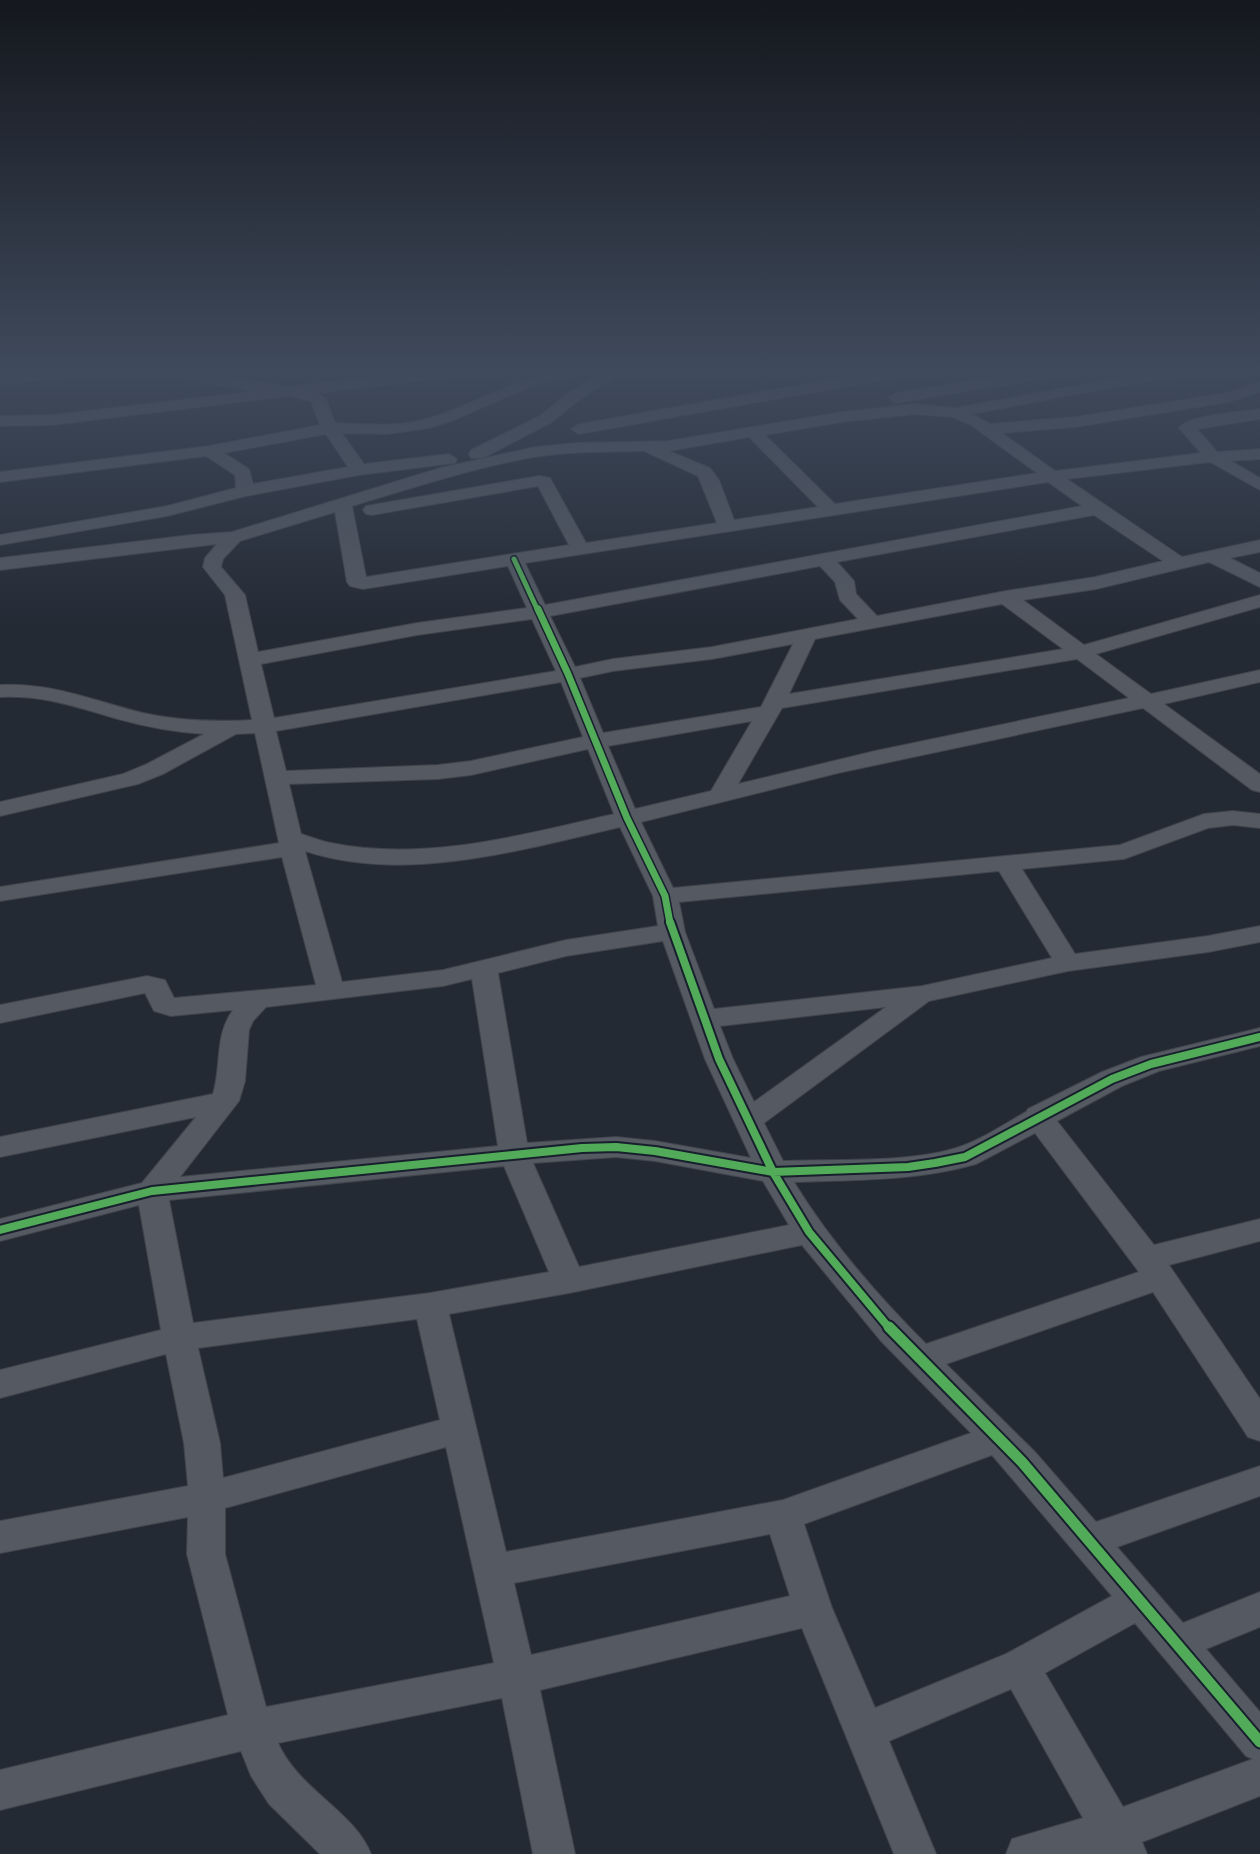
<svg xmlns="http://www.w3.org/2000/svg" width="1260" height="1854" font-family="'PT Sans Narrow',sans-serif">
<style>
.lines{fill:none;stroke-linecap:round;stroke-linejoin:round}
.minor-casing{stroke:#40454c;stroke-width:2}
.minor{fill:#545962;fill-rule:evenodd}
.cycleway-far3-casing{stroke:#18202e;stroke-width:8}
.cycleway-far2-casing{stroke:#18202e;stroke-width:10}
.cycleway-far1-casing{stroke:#18202e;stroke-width:12}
.cycleway-casing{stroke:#18202e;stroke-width:15}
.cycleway-far3{stroke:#51ab58;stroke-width:5}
.cycleway-far2{stroke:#51ab58;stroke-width:7}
.cycleway-far1{stroke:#51ab58;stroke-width:8}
.cycleway{stroke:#51ab58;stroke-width:11}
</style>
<rect width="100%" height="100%" fill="#242a34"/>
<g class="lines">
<g class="minor-casing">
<path id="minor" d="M53,369H98L90,374L0,385V375Z
M165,369H189L288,387L439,369H485L477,374L318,393L326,399L335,423C364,424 395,427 423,420C479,405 527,368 587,369L584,372L527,388L454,420L429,428L387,434L342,433L364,464L449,454L457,459L455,463L359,475L246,496L167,516L0,545V535L167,506L236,488L235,475L206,456L0,482V472L209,446L320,425L311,401L288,396L52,425L0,426V416L52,415L256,391L201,382L168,372ZM326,434L348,467L253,484L249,469L224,453Z
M607,369H625L575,403L552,422L483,458H471L469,454L471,450L540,416L563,397Z
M891,369H924L916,374L579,434L571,429L579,424Z
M1043,369H1078L1070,374L896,403L888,398L896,393Z
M1168,369H1204L1196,374L1097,390L972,414L990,424L1075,417L1226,393L1260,382V392L1228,402L1075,427L1002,433L1055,471L1201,453L1179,428C1190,414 1241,412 1260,409V419L1197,429L1217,452L1260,449V459L1231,461L1260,478V490L1210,462L1067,479L1182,557L1260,540V552L1230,558L1260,573V587L1209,562L1096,589L1023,600L1084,645L1260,595V607L1096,654L1151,694L1260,670V682L1164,704L1260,774V792L1252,790L1143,708L838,773L641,822L673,888L1120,845L1204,814L1233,811L1260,814V828L1233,825L1208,828L1124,859L1022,869L1075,954L1208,936L1260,926V942L1208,952L1068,971L929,1001L764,1123L783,1161C833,1159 909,1163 956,1148C980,1141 1004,1124 1026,1112L1028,1109L1102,1072L1141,1057L1260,1028V1046L1159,1071L1122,1086L1057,1121L1154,1245L1260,1219V1241L1169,1265L1260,1399V1441L1248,1437L1153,1292L946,1364L1035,1452L1096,1522L1260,1466V1496L1117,1547L1183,1623L1260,1592V1627L1206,1649L1260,1712V1796L1142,1842L1147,1854H1006L1012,1839L1083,1818L1011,1689L889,1741L936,1854H894L802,1628L540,1690L575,1854H533L502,1698L278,1743C299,1790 354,1811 371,1854H320L269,1804L251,1776L241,1751L0,1810V1770L228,1715L187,1554L188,1517L0,1553V1521L188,1486L184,1443L166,1354L0,1398V1370L161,1330L139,1205L0,1241V1219L142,1183L196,1117L0,1157V1137L213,1094C222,1064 214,1036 233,1010L171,1016L154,1011L145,993L0,1023V1005L147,976L165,980L174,998L316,985L282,857L0,901V887L279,843L255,733L236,734L163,774L138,784L0,816V802L123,774L147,764L204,734C175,732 146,727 118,719C76,707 45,695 0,697V685C51,682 94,701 143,713C179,721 216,722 252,720L225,595L203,567L205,558L217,544L0,570V558L191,535L232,532L440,468L535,447L577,443L668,441L842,412L915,404L955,408ZM915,414L952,417L971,425L1037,473L835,504L765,435L842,422ZM749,437L818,507L734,520L719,480L710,468L669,451ZM644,451L698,476L717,523L586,543L550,478L539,476L372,505L366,506L363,510L366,514L372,515L538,486L569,545L366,577L352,506C412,488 472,468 534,457C570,451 608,452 644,451ZM1048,482L1082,506L545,605L525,563ZM335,512L347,582L350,586L363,589L508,566L527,608L417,623L258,652L245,595L221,567L223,559L240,541ZM1094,515L1163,561L1095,577L1006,591L877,616L856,594L854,581L837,562ZM820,566L835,582L840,600L858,619L712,647L613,659L575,667L550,616ZM1002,604L1063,649L789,694L815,639ZM532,619L556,671L274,718L261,664L417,635ZM793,644L761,707L603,733L580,678L613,671L712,659ZM1077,659L1129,698L875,751L738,784L782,708ZM561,682L583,737L471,761L438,765L286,771L276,731ZM752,721L711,791L635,809L608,746ZM588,749L614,814C522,835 425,862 331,843C321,841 311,837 301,834L289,784L438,779L471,775ZM620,827L653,896L658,926L566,940L443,970L342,982L305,851C406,884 520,850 620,827ZM999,871L1052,958L922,986L714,1009L685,932L679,902ZM663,941L705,1059L751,1158L655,1141L616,1137L527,1143L498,973L566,956ZM472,979L498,1146L180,1177L239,1101L245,1081L249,1030L253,1021L266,1007L443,986ZM886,1007L754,1102L733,1059L720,1026ZM1035,1133L1139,1272L926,1344C877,1295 830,1241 794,1182C855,1180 917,1181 976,1164ZM616,1157L655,1161L763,1181L789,1225L579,1267L533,1163ZM504,1166L549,1272L430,1293L193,1323L169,1200ZM802,1245L881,1341L971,1433L783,1500L506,1552L449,1314L569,1293ZM417,1319L440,1420L223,1478L220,1443L198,1348ZM446,1447L494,1663L266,1707L225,1554V1508ZM992,1455L1112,1596L1006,1654L875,1708L832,1608L804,1524ZM770,1534L790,1596L531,1655L514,1583ZM1135,1623L1246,1756L1253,1759L1123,1807L1045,1673Z"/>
</g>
<use href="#minor" class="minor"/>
<g class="cycleway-far3-casing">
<path id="cycleway-far3" d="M514,559L538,611"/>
</g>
<g class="cycleway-far2-casing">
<path id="cycleway-far2" d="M538,609L568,674L627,818L665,896L670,923"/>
</g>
<g class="cycleway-far1-casing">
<path id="cycleway-far1" d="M670,922L719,1059L773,1172L809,1232L890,1329
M0,1230L152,1191L582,1148L616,1147L655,1151L773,1172L908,1167L935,1163L965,1157L1112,1079L1151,1064L1260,1037"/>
</g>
<g class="cycleway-casing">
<path id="cycleway" d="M889,1327L1022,1462L1260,1742"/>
</g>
<use href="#cycleway-far3" class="cycleway-far3"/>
<use href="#cycleway-far2" class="cycleway-far2"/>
<use href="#cycleway-far1" class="cycleway-far1"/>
<use href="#cycleway" class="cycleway"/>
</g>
<linearGradient id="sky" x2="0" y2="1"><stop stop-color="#14171d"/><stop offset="0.59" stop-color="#3f4a5c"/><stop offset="1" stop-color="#3f4a5c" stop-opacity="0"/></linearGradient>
<rect width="1260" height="629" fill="url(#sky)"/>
</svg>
